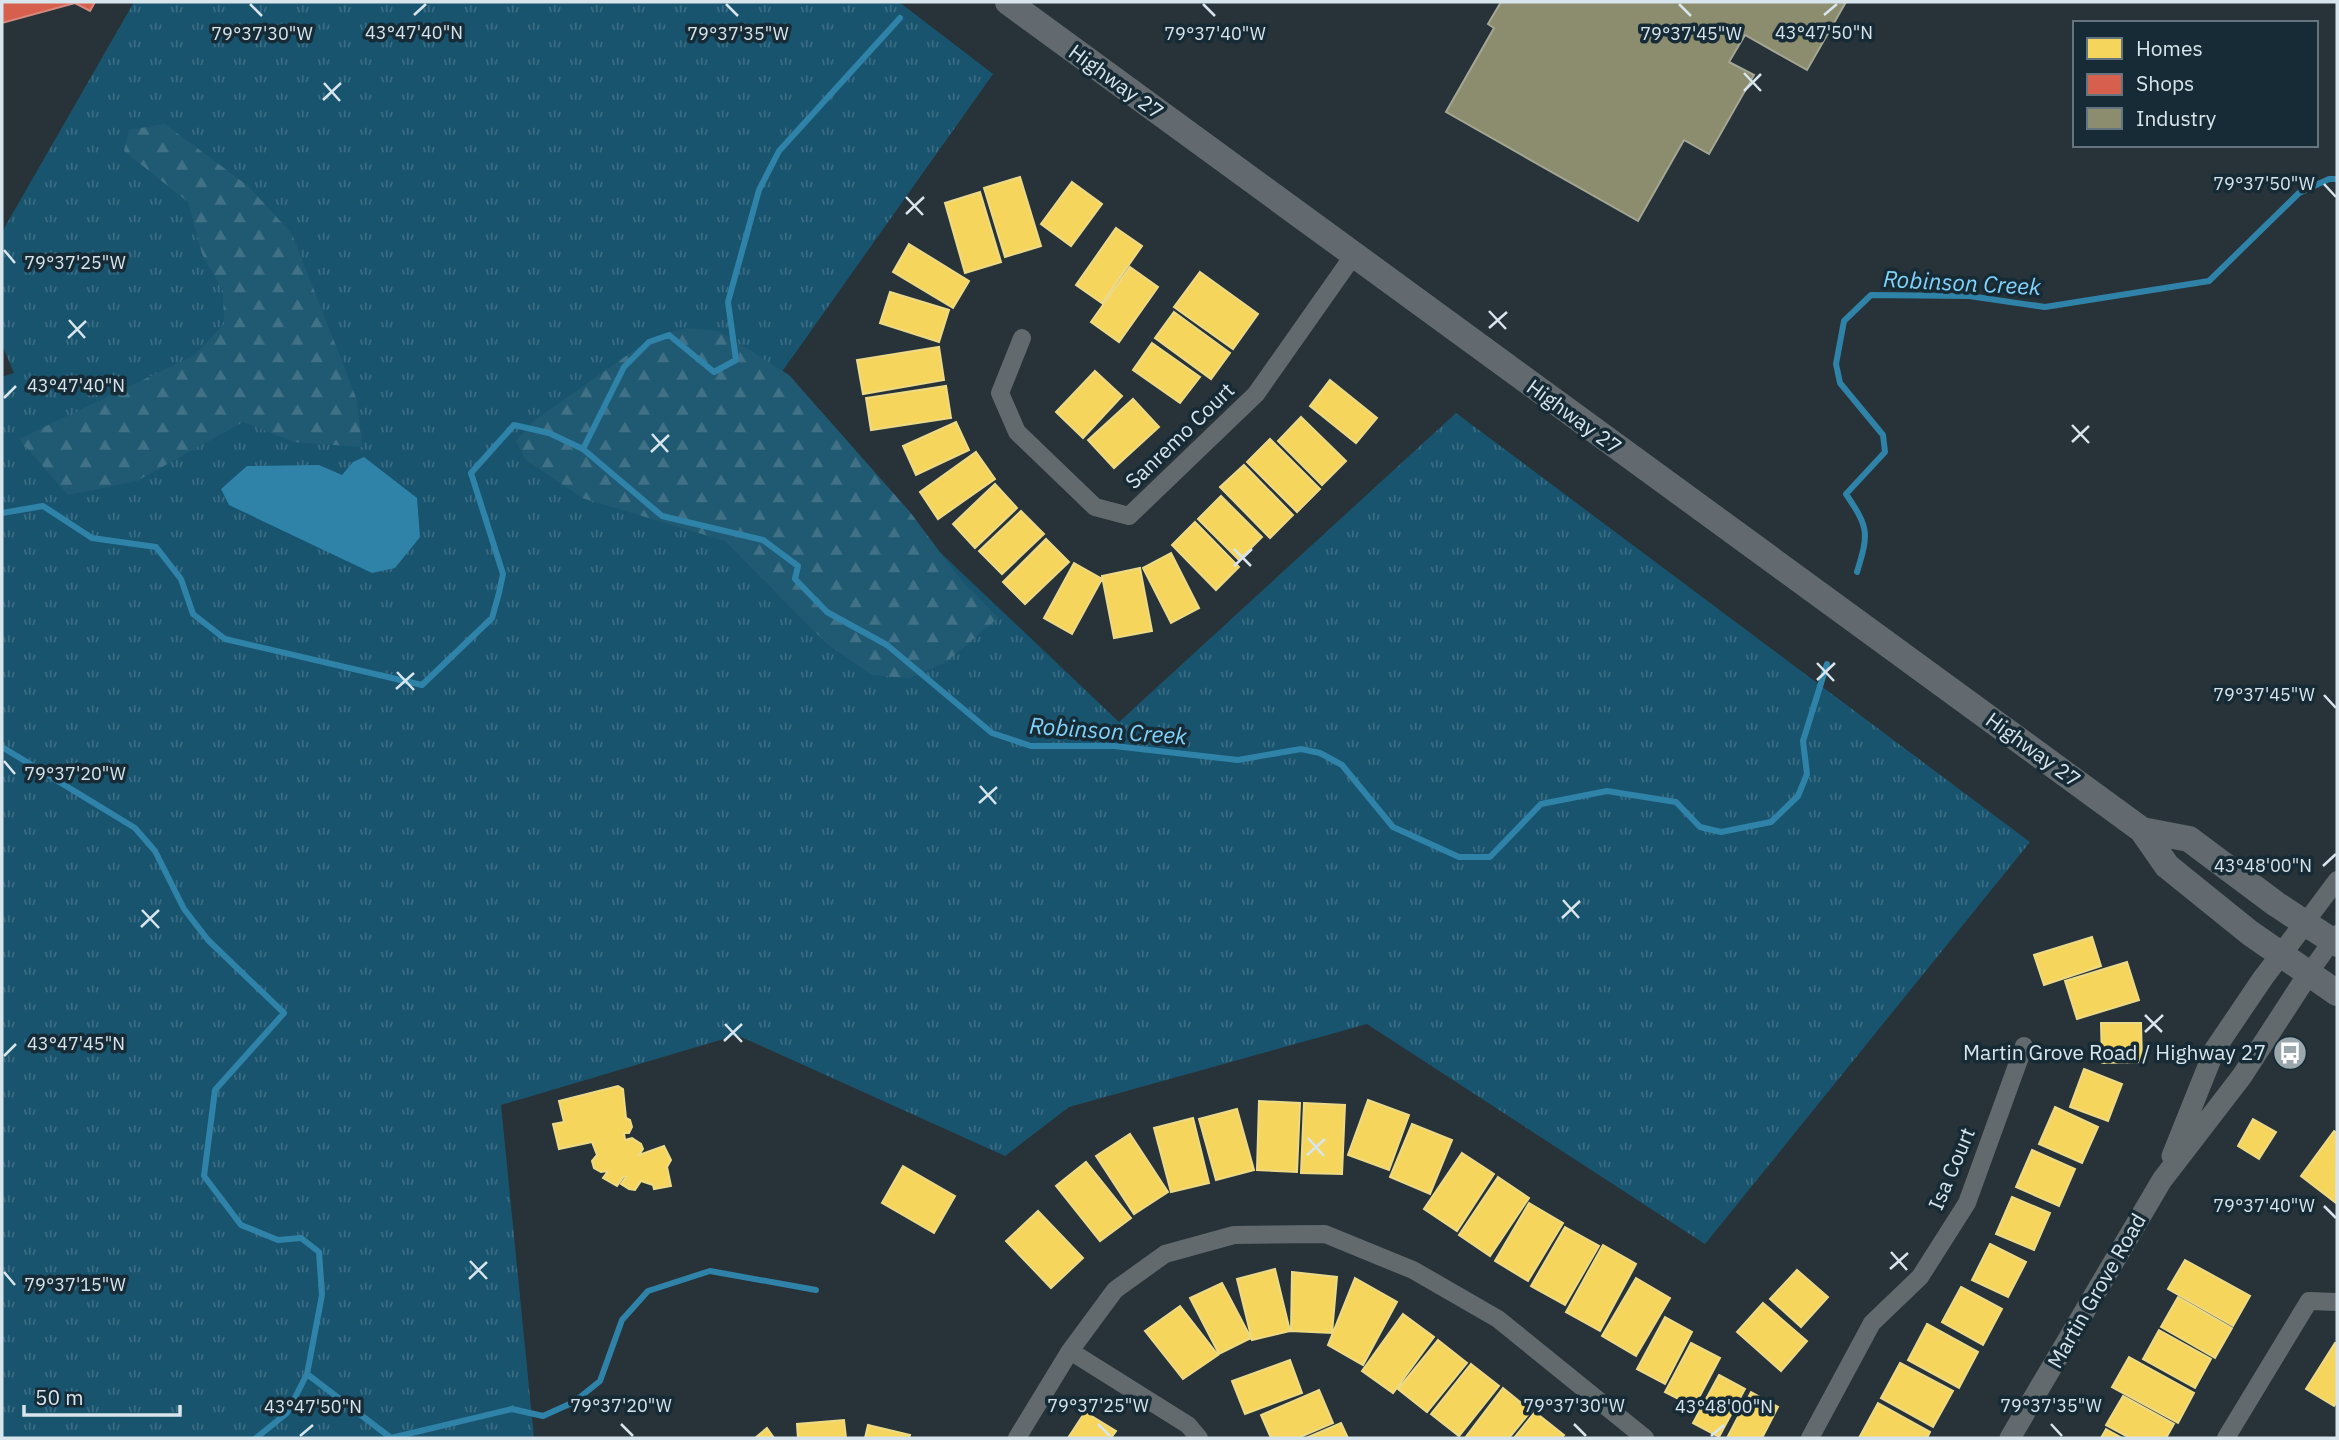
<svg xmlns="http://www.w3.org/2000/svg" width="2339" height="1440" font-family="'IBM Plex Sans',sans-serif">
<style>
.grass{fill:url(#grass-tufts)}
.forest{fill:url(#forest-firs)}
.water{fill:#2f83a9}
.homes{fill:#f6d55c;stroke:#edda87;stroke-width:2}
.shops{fill:#d6604d;stroke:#d7887d;stroke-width:2}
.industry{fill:#8c8c6e;stroke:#a3a794;stroke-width:2}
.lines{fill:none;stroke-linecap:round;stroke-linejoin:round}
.stream{stroke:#2f83a9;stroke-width:6}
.minor{stroke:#636a6d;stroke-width:18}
.tertiary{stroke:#636a6d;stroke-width:21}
.primary{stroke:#626a6f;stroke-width:26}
.ticks{fill:none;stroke:#d8e5ec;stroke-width:2.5}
.labels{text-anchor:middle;stroke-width:7;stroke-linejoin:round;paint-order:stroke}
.street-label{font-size:21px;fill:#d8e5ec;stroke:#162b36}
.poi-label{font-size:21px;fill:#d8e5ec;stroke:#162b36;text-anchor:end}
.water-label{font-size:23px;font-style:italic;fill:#83d2fa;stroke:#162b36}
.ticks-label{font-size:18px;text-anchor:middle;fill:#d8e5ec;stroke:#162b36;stroke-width:7;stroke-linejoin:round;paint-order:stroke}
</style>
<defs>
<pattern id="grass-tufts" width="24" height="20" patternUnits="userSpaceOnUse" patternTransform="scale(1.75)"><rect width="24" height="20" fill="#19546e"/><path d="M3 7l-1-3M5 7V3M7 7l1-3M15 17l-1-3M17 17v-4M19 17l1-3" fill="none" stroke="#3a6c83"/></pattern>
<pattern id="forest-firs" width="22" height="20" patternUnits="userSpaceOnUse" patternTransform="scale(1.75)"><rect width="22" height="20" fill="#205972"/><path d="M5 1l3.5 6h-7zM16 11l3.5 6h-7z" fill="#407186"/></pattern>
</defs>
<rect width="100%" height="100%" fill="#273339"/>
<path class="grass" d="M134,2H899L993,74L769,390L1119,722L1456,413L2030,842L1705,1244L1367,1024L1069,1107L1005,1156L737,1035L501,1105L534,1438H2V377L14,373L2,345V232Z"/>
<path class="forest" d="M165,124L248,186L292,234L357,400L362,447L294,442L243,422L137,481L68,495L19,439L195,355L224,324L223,291L202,254L188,202L124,151L129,130Z
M687,328L719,331L789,375L910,512L957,575L998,618L946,662L909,678L872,675L827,644L725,541L582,498L526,460L516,441L535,420L653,337Z"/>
<path class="water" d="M364,457L417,498L420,537L395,568L372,573L229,505L221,489L247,466L319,465L342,475L353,462Z"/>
<path class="homes" d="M1020,177L1041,246L1005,257L984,188Z
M1072,182L1102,204L1071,246L1041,224Z
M980,192L1001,262L965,273L945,203Z
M1116,228L1142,246L1102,303L1076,285Z
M909,244L969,281L953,308L893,272Z
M1130,267L1158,287L1119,342L1091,322Z
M1200,272L1258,314L1233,349L1174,307Z
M890,292L949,310L939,342L880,323Z
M1174,312L1230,353L1211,379L1155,338Z
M1152,343L1200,377L1180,403L1133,370Z
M939,347L944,380L863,394L857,360Z
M1095,371L1122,396L1083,438L1056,412Z
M1330,380L1377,418L1356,443L1310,406Z
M946,386L951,418L871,430L866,398Z
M1133,399L1159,427L1114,468L1088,440Z
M1301,417L1346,461L1322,485L1278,441Z
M956,422L969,450L916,475L903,446Z
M1270,439L1320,489L1297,512L1247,462Z
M976,452L995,479L938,519L920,492Z
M1244,465L1293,515L1270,538L1220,487Z
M995,484L1017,508L975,548L953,524Z
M1221,496L1262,537L1239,560L1198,519Z
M1021,511L1044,534L1002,574L979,551Z
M1195,522L1239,567L1216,590L1172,545Z
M1046,539L1069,562L1025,604L1003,582Z
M1171,553L1199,608L1171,623L1143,568Z
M1074,563L1102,579L1072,634L1044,618Z
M1140,568L1152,631L1114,638L1102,576Z
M2092,937L2101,966L2044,985L2034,955Z
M2127,962L2139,1000L2077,1019L2065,981Z
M2101,1023H2141L2142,1062L2102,1063Z
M2084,1069L2122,1084L2108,1121L2070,1107Z
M618,1086L623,1089L626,1118L630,1120L632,1127L629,1133H624L625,1140L632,1138L641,1144L643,1149L639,1155L664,1146L671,1160L667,1167L671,1186L654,1189L653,1185L641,1181L635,1190L629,1189L621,1184L626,1177L624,1176L617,1186L603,1178L608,1171L601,1172L594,1168L592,1161L597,1155L592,1142L559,1149L553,1124L564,1122L559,1101Z
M1368,1100L1409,1115L1389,1170L1348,1155Z
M1259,1101L1300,1103L1297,1172L1257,1170Z
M1304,1103L1345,1105L1342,1174L1301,1173Z
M2055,1107L2098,1127L2082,1163L2039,1144Z
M1237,1109L1254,1170L1216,1180L1199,1119Z
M1193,1118L1209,1183L1171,1192L1154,1128Z
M2253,1119L2276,1132L2259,1159L2238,1146Z
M1412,1124L1452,1140L1430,1194L1390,1177Z
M2334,1131L2337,1133L2336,1203L2301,1176Z
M1130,1134L1168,1192L1134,1214L1096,1156Z
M2032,1150L2075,1169L2059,1206L2016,1187Z
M1462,1153L1494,1174L1457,1231L1424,1209Z
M1086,1162L1131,1218L1100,1241L1056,1186Z
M903,1166L955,1196L934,1233L882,1203Z
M1498,1177L1529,1198L1490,1256L1459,1235Z
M2012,1197L2050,1213L2034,1250L1996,1234Z
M1529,1203L1563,1223L1528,1281L1495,1261Z
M1038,1211L1083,1258L1051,1288L1006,1241Z
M1565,1227L1599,1246L1565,1305L1531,1286Z
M1990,1244L2026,1262L2008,1297L1972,1280Z
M1603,1245L1636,1264L1600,1331L1566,1312Z
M2185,1260L2250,1296L2233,1326L2168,1289Z
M1275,1269L1290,1331L1252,1340L1237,1279Z
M1797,1270L1828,1297L1801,1327L1770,1299Z
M1292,1272L1337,1277L1332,1333L1291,1331Z
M1355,1278L1397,1302L1363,1365L1328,1345Z
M1636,1278L1670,1298L1636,1356L1602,1336Z
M1222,1283L1251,1338L1219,1354L1190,1298Z
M1961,1287L2002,1309L1983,1345L1942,1322Z
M2178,1297L2232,1328L2215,1358L2161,1327Z
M1763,1303L1807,1341L1781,1371L1737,1332Z
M1180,1306L1218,1355L1183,1379L1145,1331Z
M1403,1314L1434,1337L1393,1393L1362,1371Z
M1665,1317L1692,1332L1665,1384L1637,1369Z
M1927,1324L1978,1352L1959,1388L1908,1360Z
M2159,1330L2211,1359L2195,1388L2143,1359Z
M1438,1340L1467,1363L1427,1412L1398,1389Z
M1691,1343L1720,1358L1694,1407L1665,1392Z
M2335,1343L2337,1344V1402L2334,1406L2306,1389Z
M2129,1357L2194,1393L2178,1423L2112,1387Z
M1290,1360L1302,1393L1245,1414L1232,1381Z
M1900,1363L1953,1391L1933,1427L1881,1398Z
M1471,1364L1499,1386L1459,1436L1431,1414Z
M1719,1375L1745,1389L1719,1437L1693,1423Z
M1503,1388L1531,1411L1509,1438H1465Z
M1319,1390L1333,1423L1298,1438H1271L1261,1415Z
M1751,1392L1778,1407L1762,1438H1727Z
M2123,1396L2174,1424L2166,1438H2130L2106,1425Z
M1878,1403L1930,1432L1927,1438H1859Z
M1085,1412L1116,1431L1111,1438H1068Z
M1535,1412L1564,1435L1561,1438H1514Z
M844,1420L846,1438H798L797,1424Z
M1341,1423L1348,1438H1306Z
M868,1425L910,1435L909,1438H865Z
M767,1428L774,1438H755Z
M2106,1429L2122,1438H2101Z"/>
<path class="shops" d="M2,2H95L90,11L75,3L2,23Z"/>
<path class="industry" d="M1501,2H1846L1807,70L1745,35L1729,62L1754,75L1709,154L1684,140L1638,221L1446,112L1494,28L1488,24Z"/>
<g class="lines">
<path class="stream" d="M583,449L624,367L649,342L669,335L714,372L736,360L728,302L759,190L779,151L900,18
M2,513L43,506L92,538L156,547L181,579L193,614L225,639L422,685L492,618L499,593L503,574L471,473L514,425L549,433L583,449L662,516L763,540L798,566L795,579L827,612L887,645L992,733L1031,746H1114L1238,760L1301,749L1320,753L1342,765L1393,827L1459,857H1490L1541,804L1607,791L1676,802L1700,827L1721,832L1771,822L1798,796L1807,774L1803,741L1827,664
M1857,572C1869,533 1869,528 1846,494L1885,452L1883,435L1840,383L1836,364L1844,321L1871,295L1969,296L2045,307L2209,281L2299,193L2329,179H2337
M2,747L135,828L155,851L184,909L208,940L284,1013L215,1090L204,1176L241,1225L278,1240L301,1238L319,1252L322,1295L307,1374L287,1413L256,1438
M307,1374L391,1438L512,1409L543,1416L574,1402L600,1381L622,1320L648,1291L710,1271L816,1290"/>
<path class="minor" d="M1022,338L1000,393L1017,432L1095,507L1129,516L1256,394L1353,256
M2305,923L2337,880
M2309,973L2337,934
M1070,1351L1188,1425L1199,1438
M1017,1438L1070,1351L1115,1290L1165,1254L1234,1235L1325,1234L1413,1270L1498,1319L1645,1438
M1810,1438L1872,1323L1920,1277L1967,1203L2024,1046
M2226,1438L2309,1301L2337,1302"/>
<path class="tertiary" d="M2172,1156L2215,1049L2263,978L2305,923
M2010,1438L2162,1180L2242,1076L2309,973"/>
<path class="primary" d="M1008,2L2142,830L2167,866L2250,933L2337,993
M2142,830L2189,839L2276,904L2337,944"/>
</g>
<path class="ticks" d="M250,4L262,16M726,4L738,16M1203,4L1215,16M1679,4L1691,16M414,15L426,4M1824,15L1837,4M1744,73L1761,91M324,83L340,101M1744,91L1761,74M323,100L341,83M2324,184L2336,197M906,197L923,215M906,214L924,197M4,250L15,263M1489,311L1506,329M69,320L85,338M1489,328L1507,312M68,338L86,321M4,398L16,386M2072,425L2089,443M652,434L668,452M2072,442L2089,426M651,452L669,435M1234,549L1251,566M1234,566L1252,549M1817,663L1834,681M397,672L414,690M1817,680L1835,663M396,689L414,673M2324,695L2336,708M4,761L15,774M980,786L996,804M979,803L997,787M2323,866L2336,854M1563,900L1579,918M142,910L159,928M1562,918L1580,901M141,927L159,910M2145,1015L2162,1032M725,1024L742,1042M2145,1032L2163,1015M724,1041L742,1024M4,1056L16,1044M1308,1138L1324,1156M1307,1155L1325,1139M2324,1206L2336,1218M1891,1252L1907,1270M470,1261L487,1279M1890,1269L1908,1253M4,1272L15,1285M469,1279L487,1262M621,1424L633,1436M1098,1424L1110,1436M1574,1424L1586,1436M2051,1424L2062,1436M300,1436L313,1425M1711,1436L1724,1425"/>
<defs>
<g id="bus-disc" transform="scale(1.75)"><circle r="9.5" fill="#9aa7ad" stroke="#162b36"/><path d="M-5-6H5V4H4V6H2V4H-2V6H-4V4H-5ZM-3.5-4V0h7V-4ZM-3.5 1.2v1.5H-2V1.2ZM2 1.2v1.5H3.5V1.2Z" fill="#fff"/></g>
</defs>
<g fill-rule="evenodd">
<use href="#bus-disc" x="2290" y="1053"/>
</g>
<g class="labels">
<g class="street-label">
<text transform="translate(1116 82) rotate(36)" y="7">Highway 27</text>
<text transform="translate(1574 417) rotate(36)" y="7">Highway 27</text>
<text transform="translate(1180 436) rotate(-44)" y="7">Sanremo Court</text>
<text transform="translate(2033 750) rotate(36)" y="7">Highway 27</text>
<text transform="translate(1952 1169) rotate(-67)" y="7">Isa Court</text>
<text transform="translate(2097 1291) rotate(-60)" y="7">Martin Grove Road</text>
</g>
<g class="poi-label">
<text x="2266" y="1060">Martin Grove Road / Highway 27</text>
</g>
<g class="water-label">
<text transform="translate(1962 283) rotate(3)" y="8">Robinson Creek</text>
<text transform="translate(1108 731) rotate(4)" y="8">Robinson Creek</text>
</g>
</g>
<g class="ticks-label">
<text x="414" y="39">43°47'40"N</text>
<text x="1824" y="39">43°47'50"N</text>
<text x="1215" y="40">79°37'40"W</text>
<text x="1691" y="40">79°37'45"W</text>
<text x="262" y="40">79°37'30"W</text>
<text x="738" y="40">79°37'35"W</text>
<text x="2264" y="190">79°37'50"W</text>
<text x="75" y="269">79°37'25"W</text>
<text x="76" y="392">43°47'40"N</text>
<text x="2264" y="701">79°37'45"W</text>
<text x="75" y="780">79°37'20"W</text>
<text x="2263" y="872">43°48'00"N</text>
<text x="76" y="1050">43°47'45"N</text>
<text x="2264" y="1212">79°37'40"W</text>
<text x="75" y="1291">79°37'15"W</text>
<text x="621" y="1412">79°37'20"W</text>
<text x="1098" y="1412">79°37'25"W</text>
<text x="1574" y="1412">79°37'30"W</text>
<text x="2051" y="1412">79°37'35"W</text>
<text x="313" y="1413">43°47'50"N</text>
<text x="1724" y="1413">43°48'00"N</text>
</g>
<rect width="2339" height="1440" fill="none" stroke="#d8e5ec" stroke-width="7"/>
<rect x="2073" y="21" width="245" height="126" fill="#162b36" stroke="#64757f" stroke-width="2"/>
<rect x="2087" y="38" width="35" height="21" fill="#f6d55c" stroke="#64757f" stroke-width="2"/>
<text x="2136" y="56" font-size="21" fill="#d8e5ec">Homes</text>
<rect x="2087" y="74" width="35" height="21" fill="#d6604d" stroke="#64757f" stroke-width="2"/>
<text x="2136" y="91" font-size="21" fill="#d8e5ec">Shops</text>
<rect x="2087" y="108" width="35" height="21" fill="#8c8c6e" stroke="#64757f" stroke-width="2"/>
<text x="2136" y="126" font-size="21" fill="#d8e5ec">Industry</text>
<path d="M24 1405v10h156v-10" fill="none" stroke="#d8e5ec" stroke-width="3.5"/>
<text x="35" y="1405" font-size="21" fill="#d8e5ec" stroke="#162b36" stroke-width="5" paint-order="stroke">50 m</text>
</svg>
